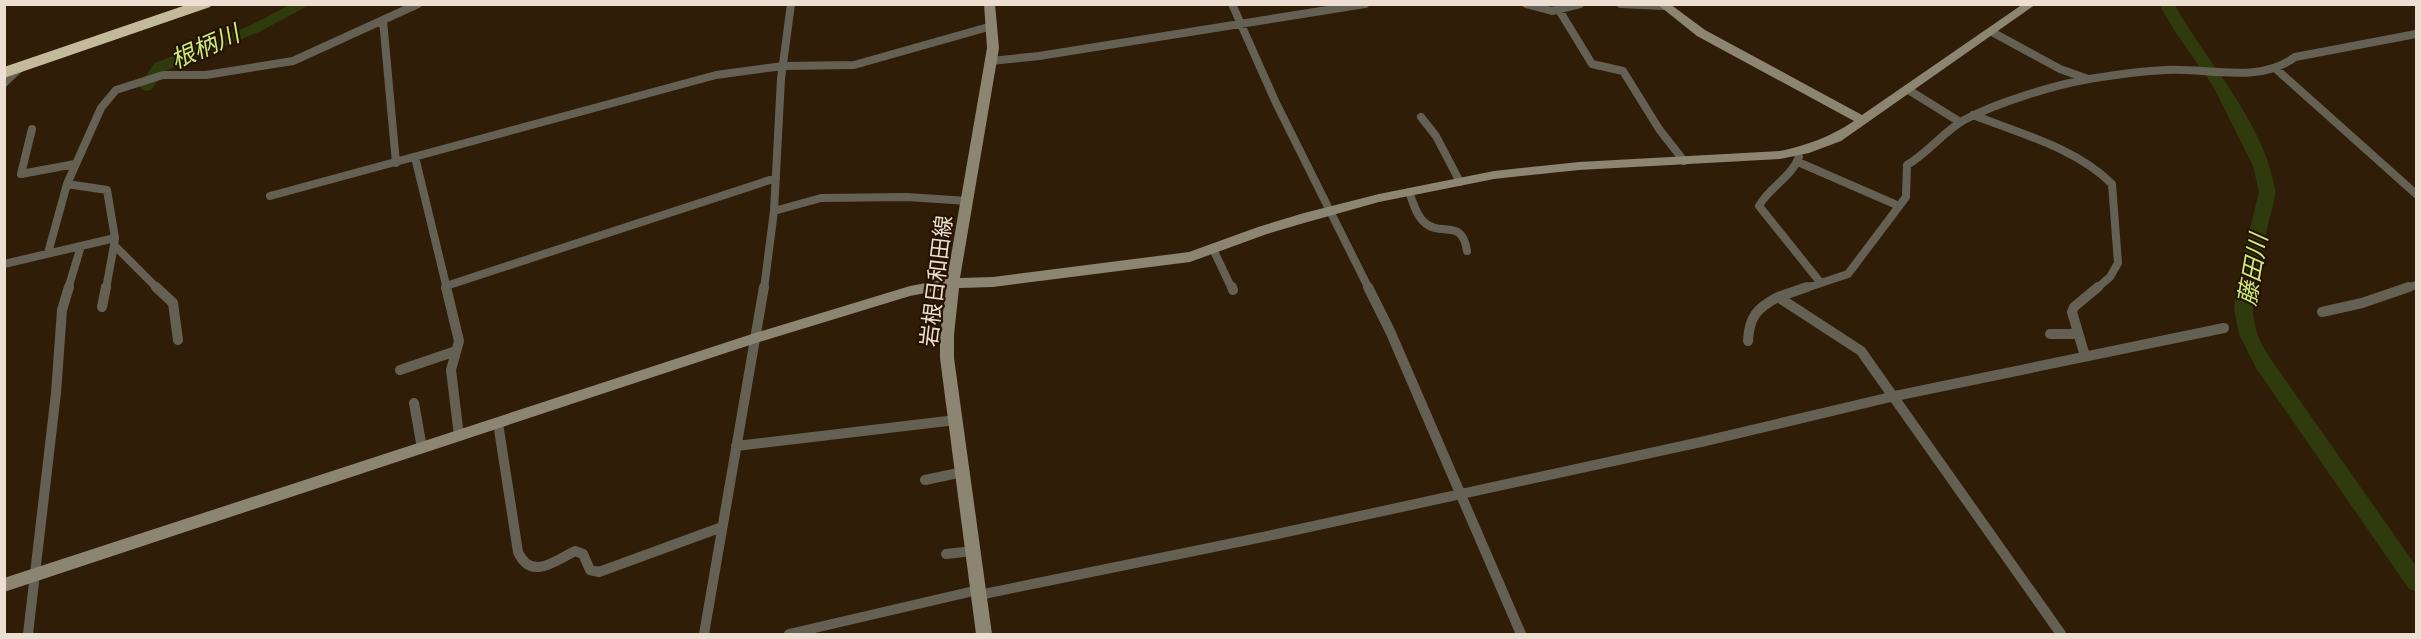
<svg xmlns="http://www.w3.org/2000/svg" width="2421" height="639" font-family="'Alegreya Sans','Noto Sans JP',sans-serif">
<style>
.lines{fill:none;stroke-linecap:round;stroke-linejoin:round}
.river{fill:#2f3a0d;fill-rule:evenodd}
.street-far1{stroke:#646154;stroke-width:8}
.street{stroke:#646154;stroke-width:10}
.secondary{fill:#8b8571;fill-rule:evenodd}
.highway{fill:#c3ba9b;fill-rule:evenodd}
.labels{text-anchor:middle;stroke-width:4.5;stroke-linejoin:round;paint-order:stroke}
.street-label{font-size:22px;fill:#ecdfd2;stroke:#251301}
.water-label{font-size:24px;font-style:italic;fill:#cceb7c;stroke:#251301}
</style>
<rect width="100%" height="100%" fill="#2f1d08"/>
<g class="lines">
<path class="river" d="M291,4H311L261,31L165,71L151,90L146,91L138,86L155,63L251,25Z
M2159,4H2174C2207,63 2263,120 2275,189C2276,200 2270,214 2268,225C2260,259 2246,299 2257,333C2260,342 2265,350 2270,358L2416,566V591L2409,589L2256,368L2239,334L2234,309L2240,269L2259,192L2253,166L2213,86L2174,30Z"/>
<path class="street-far1" d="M1232,4L1276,103L1369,289
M1526,4L1552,11L1580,4
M1621,4L1663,6
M1559,10L1592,64L1623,71L1659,129L1684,161
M383,20L396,163
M1992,32L2060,69L2088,79
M991,61L1039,56L1365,4
M2276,69L2416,194
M4,83L20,68
M1907,89L1960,122
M1973,115C2019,133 2076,148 2112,184L2118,263L2110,277L2096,289
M1421,117L1436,136L1460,182
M32,129L21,174L75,164
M1797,153L1799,157C1791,178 1769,187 1759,206L1820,282
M415,157L447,289
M1798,162L1899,206
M67,184L107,190L115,238
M1409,192C1413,202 1416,215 1424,222C1441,238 1462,217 1467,251
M270,196L716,75L783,66L854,65L992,26
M774,211L821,198L907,197L968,201
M1213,249L1232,289
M48,253L67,184L101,108L116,90L163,75H206L293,61L418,4
M4,264L115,238L114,245L158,289
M446,286L776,178
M68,289L81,246
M106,289L114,245
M764,289L774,211L781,79L791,4
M1803,289L1848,274L1906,197L1907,165C1928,153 1943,132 1964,120C1996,103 2054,85 2089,79C2114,75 2141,71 2166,70C2209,68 2259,84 2295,57L2416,34
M2404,289L2416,285"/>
<path class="street" d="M156,287L173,303L178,340
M446,287L459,341L451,370L459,436
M1232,287L1233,290
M1368,287L1390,331L1521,634
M1807,287L1778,297L1861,351L2061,634
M102,307L106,287
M2322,312L2362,303L2409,287
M2050,334H2078
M1748,341C1749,317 1757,308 1778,297
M2085,356L2072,312L2074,307L2098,287
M400,370L456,351
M414,403L422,448
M498,423L518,552C531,581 555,561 575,551L583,554L590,570L599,572L722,527
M736,446L956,420
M925,480L963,472
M946,554L973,551
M979,595L1277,534L1701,442L1895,396L2224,328
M28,634L56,393L62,310L69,287
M704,634L764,287
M789,634L978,590"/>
<path class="secondary" d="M984,4H995L999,48L960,278L993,277L1189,252L1258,227L1304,213L1379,194L1494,171L1579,162L1780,151C1808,145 1830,137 1854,121L1697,36L1657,4H1670L1705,30L1862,115L2023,4H2036L1841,141L1809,153L1780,159L1579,170L1494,179L1379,202L1304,223L1267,234L1190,262L993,287L959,288L954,335V358L992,634H976L940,358V335L946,289L910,296L756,343L4,592V578L755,333L910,286L947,279L987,48Z"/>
<path class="highway" d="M189,4H212L210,7L4,78V67Z"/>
</g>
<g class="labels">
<g class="street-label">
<text transform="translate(936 281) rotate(-83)" y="8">岩根日和田線</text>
</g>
<g class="water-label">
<text transform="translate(205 47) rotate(-24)" y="8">根柄川</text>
<text transform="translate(2253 270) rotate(-80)" y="8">藤田川</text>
</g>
</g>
<rect width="2421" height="639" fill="none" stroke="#ecdfd2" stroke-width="12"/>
</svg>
